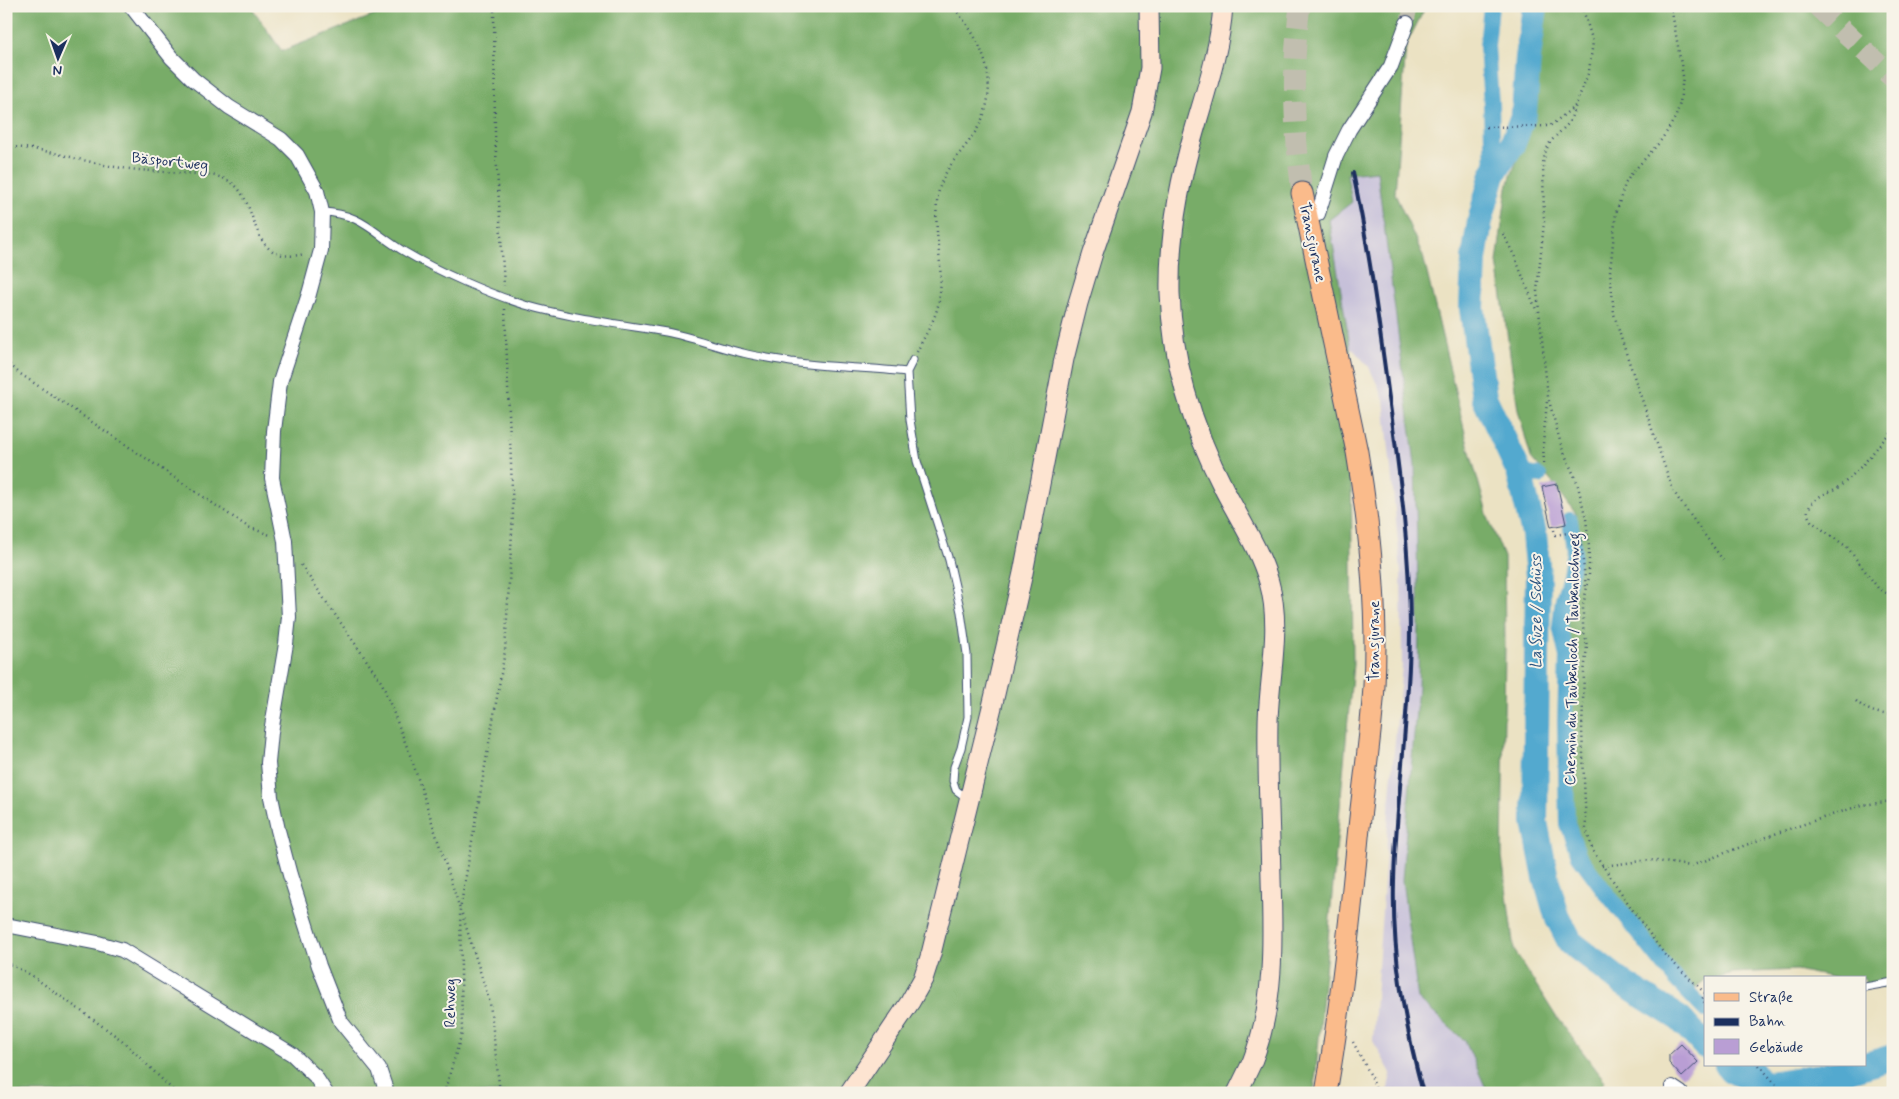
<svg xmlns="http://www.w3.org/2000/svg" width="1899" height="1099" font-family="Mynerve,sans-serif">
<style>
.industrial{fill:#c6c0d9}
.forest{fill:#78ac68;stroke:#4a6e63}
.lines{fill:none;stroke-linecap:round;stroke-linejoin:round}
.canal{stroke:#53a9cf;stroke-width:16}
.river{stroke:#53a9cf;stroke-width:26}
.building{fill:#b99ed4}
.street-tunnel{stroke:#c1beaf;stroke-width:14;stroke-dasharray:14 7;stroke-linecap:butt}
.primary-tunnel{stroke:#c1beaf;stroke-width:21;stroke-dasharray:21 11;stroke-linecap:butt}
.lane-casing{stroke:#3a4a6d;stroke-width:9}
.street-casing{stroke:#3a4a6d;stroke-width:16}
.secondary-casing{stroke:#3a4a6d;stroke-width:21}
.primary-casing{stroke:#3a4a6d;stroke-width:23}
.path{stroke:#3a4a6d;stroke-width:2.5;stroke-dasharray:1 4;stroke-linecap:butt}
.lane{stroke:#fff;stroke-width:7}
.street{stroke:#fff;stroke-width:14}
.secondary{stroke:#fde4d1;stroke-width:19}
.primary{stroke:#fabb8b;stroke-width:21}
.rail{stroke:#1b2f5e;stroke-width:4}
.labels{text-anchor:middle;stroke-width:4;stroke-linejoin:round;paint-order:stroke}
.street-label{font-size:15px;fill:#1b2f5e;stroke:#f7f3e8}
.water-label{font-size:16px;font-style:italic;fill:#2c5480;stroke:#f7f3e8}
</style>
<rect width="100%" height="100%" fill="#f7f3e8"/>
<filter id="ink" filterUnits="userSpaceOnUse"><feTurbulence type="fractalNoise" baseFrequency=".02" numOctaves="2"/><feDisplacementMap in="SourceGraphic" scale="10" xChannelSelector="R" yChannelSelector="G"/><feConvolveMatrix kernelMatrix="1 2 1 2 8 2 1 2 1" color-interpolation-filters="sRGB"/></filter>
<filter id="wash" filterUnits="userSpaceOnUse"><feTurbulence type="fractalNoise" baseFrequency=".0096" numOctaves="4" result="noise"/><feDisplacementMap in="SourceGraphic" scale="20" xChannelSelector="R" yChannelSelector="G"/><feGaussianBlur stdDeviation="1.12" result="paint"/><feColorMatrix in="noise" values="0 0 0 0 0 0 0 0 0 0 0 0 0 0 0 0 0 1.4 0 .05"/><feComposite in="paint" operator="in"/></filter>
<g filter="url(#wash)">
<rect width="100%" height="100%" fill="#ebe2c3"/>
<path class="industrial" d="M1378,171L1415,464L1419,624L1418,686L1402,880L1418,999L1465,1041L1488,1093H1387L1391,1073L1373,1041L1390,795L1402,665L1401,572L1384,399L1369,367L1350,346L1328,220L1352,202L1347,174Z"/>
<path class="forest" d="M6,6H250L282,51L398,6H1423V12L1406,45L1395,194L1423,256L1466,437L1488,517L1504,557L1505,646L1502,856L1514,950L1557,1018L1605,1081L1595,1093H1488L1465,1041L1418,999L1402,880L1418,686L1419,624L1415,464L1377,171L1347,174L1352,202L1329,220L1350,346L1353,664L1314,1093H6Z
M1547,6H1893V990L1865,984V978H1835L1796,970L1733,973L1714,978H1705V980L1695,988L1683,976L1592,873L1570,809L1565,772L1561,623L1579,557L1576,514L1556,487L1531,458L1518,410L1497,262L1507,187L1524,141L1537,82Z"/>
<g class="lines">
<path class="canal" d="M1491,6L1487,46L1491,104L1493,174
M1519,472L1539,476
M1570,520L1574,550L1570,575L1563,599L1560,626L1567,657L1565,722L1567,824L1579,856L1604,890L1676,980L1705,1010
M1753,1065L1776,1093"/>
<path class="river" d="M1535,6L1528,58L1524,113L1513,143L1493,174L1480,221L1474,259L1472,308L1484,397L1519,472L1534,534L1538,576L1535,822L1546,878L1557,916L1570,942L1624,984L1680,1019L1705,1046
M1727,1065L1731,1070L1754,1081L1769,1084L1840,1073L1893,1057"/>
</g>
<g id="blocks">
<path class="building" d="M1557,484L1566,524L1551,527L1542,487Z
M1681,1044L1698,1062L1682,1077L1669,1063V1055Z"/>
</g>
</g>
<g filter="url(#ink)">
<use href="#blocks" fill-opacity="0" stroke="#3a4a6d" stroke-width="1"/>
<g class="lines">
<path class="street-tunnel" d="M1407,23L1411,6"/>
<path class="primary-tunnel" d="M1300,6C1291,71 1294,128 1302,193
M1817,6L1893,78"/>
<g class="lane-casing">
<path id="lane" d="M322,212C361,213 373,233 405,252C439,272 487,293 525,305C571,318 619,324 666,332C692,337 717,347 743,353C758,357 775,359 791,362C829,368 868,367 907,372L910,420L917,461L949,560L961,612L967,654L968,717L961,748L954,767L953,781L956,790L968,799
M907,372L913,360
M1865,987L1893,982"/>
</g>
<g class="street-casing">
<path id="street" d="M131,6L171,57L193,79L229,107L281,139L297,155L317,191L322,212L321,250L309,294L280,382L274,431L272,478L285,541L289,617L286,644L271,732L268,763L271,797L278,830L290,875L319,966L341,1022L379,1069L387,1093
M1318,214L1336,156L1349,130L1391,66L1407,23
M6,925L98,943L122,950L292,1054L315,1076L326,1093
M1672,1087L1681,1093"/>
</g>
<g class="secondary-casing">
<path id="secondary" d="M1223,6C1220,50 1206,90 1194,132C1179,183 1169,239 1170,293C1172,363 1193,429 1225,491C1240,520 1260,550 1269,582C1282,627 1269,676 1268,722C1267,774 1270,827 1271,879C1273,941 1275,1004 1252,1062C1247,1073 1242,1083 1237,1093
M849,1093L910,1002L923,979L931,954L992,707L1023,573L1064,359L1078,303L1093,253L1142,112L1150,68L1149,6"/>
</g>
<g class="primary-casing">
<path id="primary" d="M1302,193L1357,452C1370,529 1378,607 1374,686C1371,737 1363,786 1358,837C1350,922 1341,1008 1326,1093"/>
</g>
<path class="path" d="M494,6L495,135L504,286
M1582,6L1593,42L1589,71L1569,123L1551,141L1546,150L1543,163L1544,223L1537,291L1548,397L1562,448L1577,482L1586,519L1589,546V577L1583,606V628L1587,646L1584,673L1582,730L1586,829L1593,851L1634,912L1664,954L1705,993
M1671,6L1683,76L1680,103L1676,116L1668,130L1659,143L1632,173L1625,184L1616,213L1610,272L1614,314L1622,341L1671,485L1677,497L1723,560
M1486,127L1550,126L1575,106
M6,147C39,147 68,157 100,164C126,170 153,171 180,173C195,174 216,173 229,181C263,201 244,267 305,254
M1503,234L1514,255L1537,312
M917,352C924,336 937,318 939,300C945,265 932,231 938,195C942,170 959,156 972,137C1004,92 986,43 952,6
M6,361L19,373L248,527L270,535
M1893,429C1878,446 1858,473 1840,486C1830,493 1815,495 1809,508C1806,513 1809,518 1812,522L1847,547L1878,588L1893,597
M1544,463L1543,444L1547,401
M1554,530L1555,535L1568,533L1580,536L1586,587
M301,565L382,683L412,760L460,909
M1856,701C1867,711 1878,714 1893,715
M1602,866L1650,860L1691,866L1780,832L1862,805L1893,801
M462,914L490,1003L500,1093
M6,962L31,975L123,1041L176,1093
M1705,993L1702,1000L1705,1003
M1353,1042L1372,1078L1377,1093
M1759,1065L1783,1093
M444,1093L462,1033L460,910L505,651L513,515L505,309"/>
<use href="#lane" class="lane"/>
<use href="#street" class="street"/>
<use href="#secondary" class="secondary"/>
<use href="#primary" class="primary"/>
<path class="rail" d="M1353,173C1369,248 1379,323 1389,398C1400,475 1410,552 1410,630C1410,714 1396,797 1394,881C1392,955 1404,1021 1423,1093"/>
</g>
</g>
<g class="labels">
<g class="street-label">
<text transform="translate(170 161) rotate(6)" y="5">Bäsportweg</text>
<text transform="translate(1313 242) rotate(78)" y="5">Transjurane</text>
<text transform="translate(1374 641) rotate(-90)" y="5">Transjurane</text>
<text transform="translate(1572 659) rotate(-89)" y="5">Chemin du Taubenloch / Taubenlochweg</text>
<text transform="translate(450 1003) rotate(-90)" y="5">Rehweg</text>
</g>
<g class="water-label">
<text transform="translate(1535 612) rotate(-90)" y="6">La Suze / Schüss</text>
</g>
</g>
<rect width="1899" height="1099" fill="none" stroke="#f7f3e8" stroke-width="25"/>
<rect x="1704" y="976" width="162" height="90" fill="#f7f3e8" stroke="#9fa5b1"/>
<rect x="1714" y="993" width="25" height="8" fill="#fabb8b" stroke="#9fa5b1"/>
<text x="1749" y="1002" font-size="15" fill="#1b2f5e">Straße</text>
<rect x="1714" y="1018" width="25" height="8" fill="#1b2f5e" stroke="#9fa5b1"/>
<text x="1749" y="1026" font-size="15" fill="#1b2f5e">Bahn</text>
<rect x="1714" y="1039" width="25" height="15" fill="#b99ed4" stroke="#9fa5b1"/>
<text x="1749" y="1052" font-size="15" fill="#1b2f5e">Gebäude</text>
<g transform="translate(58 58) rotate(182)" stroke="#f7f3e8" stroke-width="4" paint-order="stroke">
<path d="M0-4L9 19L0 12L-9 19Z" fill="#1b2f5e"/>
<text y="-8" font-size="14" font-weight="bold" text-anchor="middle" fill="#1b2f5e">N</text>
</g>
</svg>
